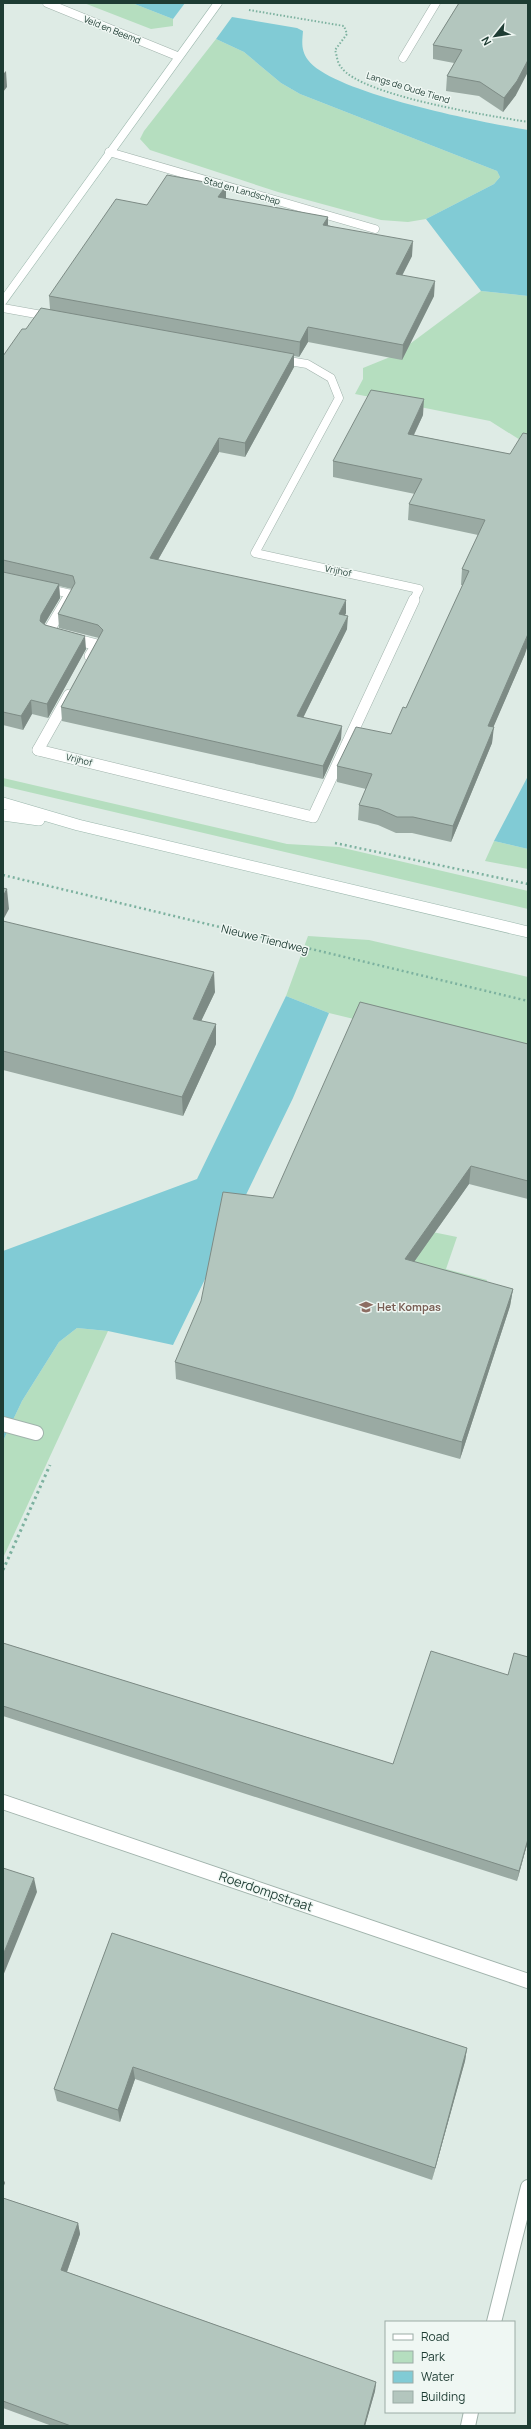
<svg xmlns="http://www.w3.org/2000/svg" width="531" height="2429" font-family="Manrope,sans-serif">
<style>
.green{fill:#b5debf}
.water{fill:#81cbd5}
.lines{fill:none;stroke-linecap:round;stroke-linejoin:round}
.lane-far2-casing{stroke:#a1b3ac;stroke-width:9}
.lane-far1-casing{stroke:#a1b3ac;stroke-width:12}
.lane-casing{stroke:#a1b3ac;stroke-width:16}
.street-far2-casing{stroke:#a1b3ac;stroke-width:9}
.street-far1-casing{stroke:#a1b3ac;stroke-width:12}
.street-casing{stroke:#a1b3ac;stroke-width:16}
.secondary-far1-casing{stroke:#9cb7ad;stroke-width:9}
.secondary-casing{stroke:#9cb7ad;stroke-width:12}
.path-far2{stroke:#7cb19f;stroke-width:2;stroke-dasharray:1.5 2;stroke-linecap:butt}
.path-far1{stroke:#7cb19f;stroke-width:2.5;stroke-dasharray:2 3;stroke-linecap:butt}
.path{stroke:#7cb19f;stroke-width:3;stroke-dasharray:2.5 3.5;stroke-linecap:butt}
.lane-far2{stroke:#fff;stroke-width:8}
.lane-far1{stroke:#fff;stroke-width:11}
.lane{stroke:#fff;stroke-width:14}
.street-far2{stroke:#fff;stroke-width:8}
.street-far1{stroke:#fff;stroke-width:11}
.street{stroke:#fff;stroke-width:14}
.secondary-far1{stroke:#fff;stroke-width:8}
.secondary{stroke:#fff;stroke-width:11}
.wall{fill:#9aaaa3}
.shaded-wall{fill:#7d8b85}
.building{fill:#b3c6be;stroke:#7d8b85}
.labels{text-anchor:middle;stroke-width:3;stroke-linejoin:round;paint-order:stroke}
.far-street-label{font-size:9px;fill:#1e3c33;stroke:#eff7f3}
.street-label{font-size:11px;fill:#1e3c33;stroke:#eff7f3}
.education-label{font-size:11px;font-weight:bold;fill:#785e54;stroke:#eff7f3;text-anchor:start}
.near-street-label{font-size:13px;fill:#1e3c33;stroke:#eff7f3}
</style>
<rect width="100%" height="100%" fill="#deebe5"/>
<path class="green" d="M84,3H132L173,19V26L151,29Z
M216,39L244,52L281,83L300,94L497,171L500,177L494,184L426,219L408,222L381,220L278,192L150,150L140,139L144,131Z
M481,291L528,296V445L490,421L355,394L363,379V368L395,355Z
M3,778L287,844L339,847L528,891V909L3,786Z
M494,841L528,849V869L485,861Z
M308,936L369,940L528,977V1061L329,1013L286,996Z
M413,1228L457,1237L446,1269L487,1280L485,1288L394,1270Z
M77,1328L108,1331L3,1558V1441L22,1401L59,1342Z"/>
<path class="water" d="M132,3H185L173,19Z
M232,17L297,28L303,31C302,43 301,50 308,60C332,93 485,123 528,130V296L481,291L426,219L494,184L500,177L497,171L300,94L281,83L244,52L216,39Z
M528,776V849L494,841Z
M286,996L329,1013L293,1098L173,1345L108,1331L77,1328L59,1342L22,1401L3,1441V1251L197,1179Z"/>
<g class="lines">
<g class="lane-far2-casing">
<path id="lane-far2" d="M109,152L375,229
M45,588L71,594L67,601"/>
</g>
<g class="lane-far1-casing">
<path id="lane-far1" d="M67,600L48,632L97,645L90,656
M38,750L69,695"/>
</g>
<g class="lane-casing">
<path id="lane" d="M3,1424L36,1433"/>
</g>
<g class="street-far2-casing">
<path id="street-far2" d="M47,3L177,56
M403,58L436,3
M3,308L53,317
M277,359L307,364L331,378L339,398L255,553L419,589L413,601"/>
</g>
<g class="street-far1-casing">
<path id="street-far1" d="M38,750L313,817L414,600"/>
</g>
<g class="street-casing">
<path id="street" d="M3,1802L528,1981
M494,2322L528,2187
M468,2426L471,2412"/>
</g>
<g class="secondary-far1-casing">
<path id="secondary-far1" d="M3,301L218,3"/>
</g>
<g class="secondary-casing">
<path id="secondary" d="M3,803L78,825L528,932
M3,815L39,820"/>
</g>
<path class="path-far2" d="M249,10L344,26L347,34L335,50C337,55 337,63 341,67C361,96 491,116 528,122"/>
<path class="path-far1" d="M335,843L528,884
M3,875L528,1001"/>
<path class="path" d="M3,1570L50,1465"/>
<use href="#lane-far2" class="lane-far2"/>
<use href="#lane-far1" class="lane-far1"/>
<use href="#lane" class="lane"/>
<use href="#street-far2" class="street-far2"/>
<use href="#street-far1" class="street-far1"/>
<use href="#street" class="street"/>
<use href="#secondary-far1" class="secondary-far1"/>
<use href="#secondary" class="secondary"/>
</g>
<path class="wall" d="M459,3L516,95L503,112L479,96L446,91L447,76L454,63L433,59V45Z
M226,186V199L328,217V225L412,256L402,276L434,296L402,360L308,342L299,357L294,356V367L245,457L219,452L158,560L346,613L345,615L347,629L303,718L341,739L323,779L62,721L61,707L99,638L59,628L58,614L72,589L59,586L60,598L44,625L86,649L48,718L32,714L23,730L3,725V356L26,329L50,309L49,296L147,205Z
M423,415L414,435L510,454L525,654L493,727L492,743L451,842L412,833H396L378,825L358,820L359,805L366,789L337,782V766L391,734L406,708L463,585H461L462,569L478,535L408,520L409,504L415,494L333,477V461Z
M3,921L215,992L201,1021L216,1024V1044L183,1116L3,1070Z
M528,1044V1199L469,1184L414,1262L513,1289L510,1306L460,1459L176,1379L175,1362L273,1198Z
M3,1643L393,1764L508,1675L528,1657V1841L517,1881L3,1716Z
M112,1933L467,2048L465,2061L432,2180L135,2079L120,2122L57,2101L54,2089Z
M3,2198L78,2223L80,2234L67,2272L376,2382L375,2391L365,2426H52L3,2408Z"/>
<path class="shaded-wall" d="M528,60V72L516,95L503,112L504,98Z
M6,71L7,87L3,92V74Z
M226,186V200L218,197Z
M328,217V231L323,225Z
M413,241L412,256L395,289L396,274Z
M435,281L434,296L402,360L403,345Z
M308,327V342L299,357L300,342Z
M294,354V367L245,457V443Z
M424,399L423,415L407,449L408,434Z
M219,438V452L151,572L150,558Z
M59,584L60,598L42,628L40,621L41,615Z
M346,600V613L339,627V614Z
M348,616L347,629L297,730V716Z
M528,634V645L525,654L487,742L488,726Z
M85,636L86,649L48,718L47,704Z
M31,700L32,714L23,730L21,716Z
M342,726L341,739L323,779V766Z
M494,727L492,743L451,842L453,826Z
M7,889L9,909L3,920V896Z
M214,972L215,992L193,1038V1019Z
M216,1024V1044L183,1116L182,1097Z
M471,1166L469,1184L404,1276L405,1259Z
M513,1289L510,1306L460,1459L462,1442Z
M528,1839V1841L517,1881L519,1871Z
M34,1878L37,1892L3,1976V1955Z
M467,2048L465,2061L432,2180L435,2168Z
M133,2067L135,2079L120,2122L118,2110Z
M3,2178L5,2183L3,2188Z
M78,2223L80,2234L64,2280L61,2270Z
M376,2382L375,2391L365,2426H364Z"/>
<path class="building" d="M459,3H528V60L517,81L504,98L480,82L447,76L462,50L433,45Z
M167,175L226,186L218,197L328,217L323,225L413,241L396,274L435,281L403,345L308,327L300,342L49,296L116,199L147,205Z
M41,308L294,354L245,443L219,438L150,558L346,600L339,614L348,616L297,716L342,726L323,766L61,707L103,630L98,625L58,614L75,583L73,576L3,560V356L22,329H26Z
M371,390L424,399L408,434L510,454L523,433L528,434V634L488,726L494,727L453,826L413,817H397L379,809L359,805L372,774L337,766L356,727L391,734L403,707L406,708L469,571L462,569L485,520L409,504L422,479L333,461Z
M3,572L59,584L41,615L40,621L45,625L85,636L47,704L31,700L21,716L3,712Z
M3,888L7,889L3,896Z
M3,921L214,972L193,1019L216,1024L182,1097L3,1051Z
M360,1002L528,1044V1181L471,1166L405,1259L513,1289L462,1442L175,1362L201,1301L223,1192L273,1198Z
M3,1643L393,1764L431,1651L508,1675L514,1653L528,1657V1839L519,1871L3,1706Z
M3,1868L34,1878L3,1955Z
M112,1933L467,2048L435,2168L133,2067L118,2110L54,2089Z
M3,2198L78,2223L61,2270L376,2382L364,2426H71L3,2401Z"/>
<defs>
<g id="school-bare" transform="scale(1.08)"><path d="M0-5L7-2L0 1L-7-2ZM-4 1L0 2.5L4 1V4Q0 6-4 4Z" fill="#8d6e63" stroke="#eff7f3" stroke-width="2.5" paint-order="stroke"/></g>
</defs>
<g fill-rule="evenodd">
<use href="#school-bare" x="366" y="1307"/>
</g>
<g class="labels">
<g class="far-street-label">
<text transform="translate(112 30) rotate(22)" y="3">Veld en Beemd</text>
<text transform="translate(408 88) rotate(17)" y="3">Langs de Oude Tiend</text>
<text transform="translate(242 191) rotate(16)" y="3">Stad en Landschap</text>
<text transform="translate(338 571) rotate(12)" y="3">Vrijhof</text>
<text transform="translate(79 760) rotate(14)" y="3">Vrijhof</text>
</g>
<g class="street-label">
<text transform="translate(265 939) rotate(14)" y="4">Nieuwe Tiendweg</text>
</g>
<g class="education-label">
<text x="377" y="1311">Het Kompas</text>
</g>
<g class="near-street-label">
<text transform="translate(266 1891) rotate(19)" y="5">Roerdompstraat</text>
</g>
</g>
<rect width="531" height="2429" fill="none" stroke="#1e3c33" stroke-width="8"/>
<rect x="385" y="2321" width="130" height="92" fill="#eff7f3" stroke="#9baca6"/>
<rect x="393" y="2334" width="20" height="6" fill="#ffffff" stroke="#9baca6"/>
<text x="421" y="2341" font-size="12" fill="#1e3c33">Road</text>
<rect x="393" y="2351" width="20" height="12" fill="#b5debf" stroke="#9baca6"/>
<text x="421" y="2361" font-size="12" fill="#1e3c33">Park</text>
<rect x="393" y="2371" width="20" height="12" fill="#81cbd5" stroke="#9baca6"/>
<text x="421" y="2381" font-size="12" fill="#1e3c33">Water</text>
<rect x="393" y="2391" width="20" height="12" fill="#b3c6be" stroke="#9baca6"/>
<text x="421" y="2401" font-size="12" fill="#1e3c33">Building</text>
<g transform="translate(495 36) rotate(240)" stroke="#eff7f3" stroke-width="3" paint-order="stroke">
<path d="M0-3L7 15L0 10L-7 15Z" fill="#1e3c33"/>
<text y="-6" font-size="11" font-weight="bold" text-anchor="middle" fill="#1e3c33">N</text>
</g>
</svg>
